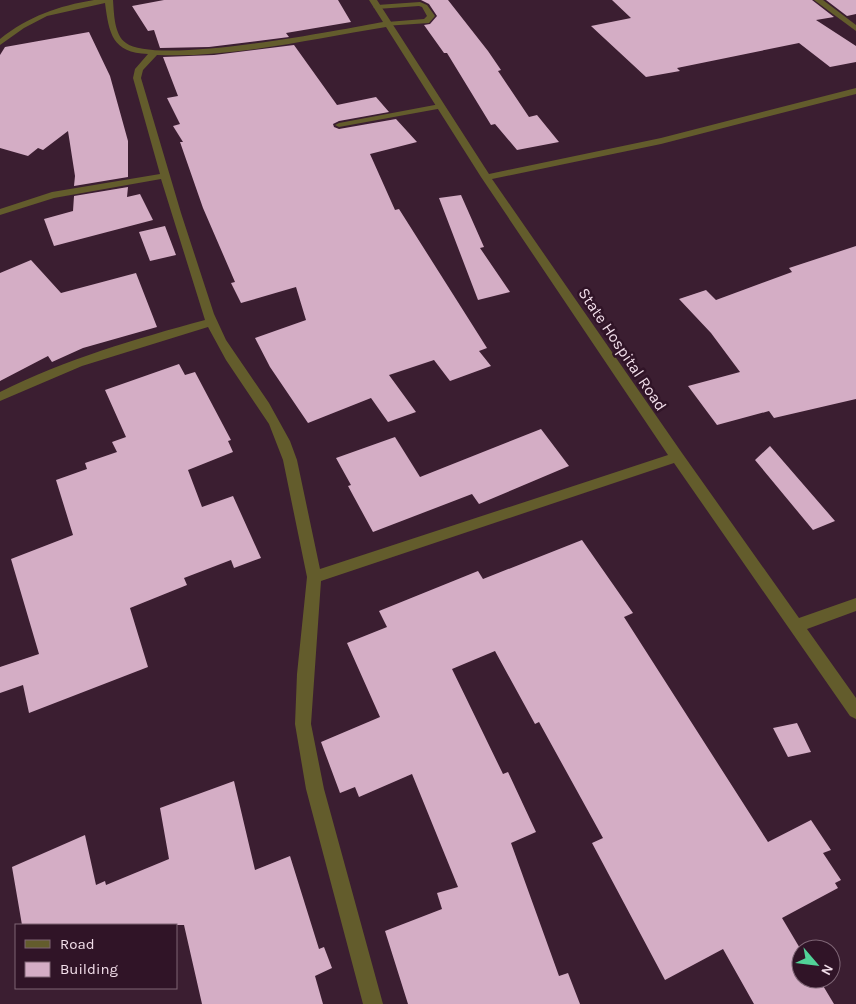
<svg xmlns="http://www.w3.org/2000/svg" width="856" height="1004" font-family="Karla,sans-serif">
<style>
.building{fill:#d4adc5}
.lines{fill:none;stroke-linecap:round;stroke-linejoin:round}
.service{fill:#635c2c;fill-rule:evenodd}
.minor{fill:#635c2c;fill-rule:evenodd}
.labels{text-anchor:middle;stroke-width:5;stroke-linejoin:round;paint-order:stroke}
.street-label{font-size:16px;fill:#f2deea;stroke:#301427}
</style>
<rect width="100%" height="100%" fill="#3b1e31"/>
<path class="building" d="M164,0H338L351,22L286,33L289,37L209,47L160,48L154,30L148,31L132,6Z
M406,0H448L488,51L501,70L498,71L529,117L537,115L559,142L517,150L495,124L491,125L447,53H444L424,25L430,24L437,16L429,4L421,0Z
M612,0H812L834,17L816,20L856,46V62L830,67L799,43L677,68L680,71L646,77L591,26L631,18Z
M826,0H856V14L847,16Z
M89,32L110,76L128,141V177L74,186L75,176L68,131L43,150L38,148L28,156L0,148V55L5,47Z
M294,45L337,105L376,97L389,112L339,121L333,124L334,127L339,129L396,119L417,142L370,154L395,210L399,209L487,348L479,351L491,366L450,381L434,360L389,375L416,412L388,422L371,398L308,423L270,367L255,338L306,320L296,287L241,303L231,283L235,282L203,208L180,142H183L173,126L180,124L167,98L178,96L163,57L214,55Z
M128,187L127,197L140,194L153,220L54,246L44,219L73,211L74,196Z
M461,195L484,247L480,248L510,292L478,300L439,198Z
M165,226L176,255L150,261L139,232Z
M856,246V399L774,418L769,411L717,425L688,386L740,372L711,333L679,299L706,290L716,300L792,272L789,268Z
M31,260L61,293L136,273L157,327L83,348L52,362L48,356L0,381V273Z
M179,364L185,375L195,372L231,440L228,441L233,452L188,470L202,507L233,496L261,558L234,568L231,560L184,578L187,585L130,608L148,667L29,713L23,685L0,693V667L39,654L11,559L73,535L56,480L87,469L85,463L117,452L112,442L126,437L105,390Z
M541,429L569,466L479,504L472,494L373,532L348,486L351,485L336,458L395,437L420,477Z
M770,446L835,521L813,530L755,460Z
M582,540L633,613L624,617L768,842L811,820L831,850L823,853L841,880L835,883L838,888L782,918L801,950V979H819L834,1004H754L723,949L665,980L592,843L603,838L539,722L535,724L495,651L452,669L503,774L508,772L536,832L511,843L559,976L568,973L580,1004H408L385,931L442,909L437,893L458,887L412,774L359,797L355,787L340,793L321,742L380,717L347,643L387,627L379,611L478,571L483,579Z
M797,723L811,752L788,757L773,728Z
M234,781L255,870L290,856L319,949L324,947L332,968L315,976L323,1004H202L184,925H22L12,867L85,835L96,885L105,881L106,885L169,859L160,808Z"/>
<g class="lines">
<path class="service" d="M420,2L427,5L435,16L429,23L384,26L383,24L387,22L424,19L427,16L422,7L419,6L377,9L373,7L377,5Z
M440,104L444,106L443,108L339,127L335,125L339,123Z"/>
<path class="minor" d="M94,0H113C114,13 114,35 126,43C157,66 339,30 383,22L369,0H377L489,174L661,138L856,88V94L661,144L492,179L682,453L799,618L856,598V611L807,629L856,698V719L850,716L674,463L321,581L311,724L324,789L383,1004H363L306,789L295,724L297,674L307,577L283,460L269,424L226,360L208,327L82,366L0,401V392C66,359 135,339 205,320L161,179L54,198L0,215V209L52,192L160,174L133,78L135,69L148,54C112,53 109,33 105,3L47,16L24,28L0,45V39C29,16 58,6 94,0ZM386,27L481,177L668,455L320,569L297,460L290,441L269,403L226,340L214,314L181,213L141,78L143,70L157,55C233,58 311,39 386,27Z
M814,0H823L856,25V31Z"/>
</g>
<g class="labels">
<g class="street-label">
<text transform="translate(623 349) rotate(56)" y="6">State Hospital Road</text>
</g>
</g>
<rect x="15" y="924" width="162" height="65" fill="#301427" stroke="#7e6575"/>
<rect x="25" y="940" width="25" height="8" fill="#635c2c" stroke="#7e6575"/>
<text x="60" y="949" font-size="15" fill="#f2deea">Road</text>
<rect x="25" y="962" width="25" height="15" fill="#d4adc5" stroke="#7e6575"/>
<text x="60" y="974" font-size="15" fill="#f2deea">Building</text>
<g transform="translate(816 964) rotate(118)"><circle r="24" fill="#301427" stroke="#7e6575"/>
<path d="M0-4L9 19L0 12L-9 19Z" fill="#51d398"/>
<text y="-8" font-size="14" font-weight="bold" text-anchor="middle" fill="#f2deea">N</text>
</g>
</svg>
